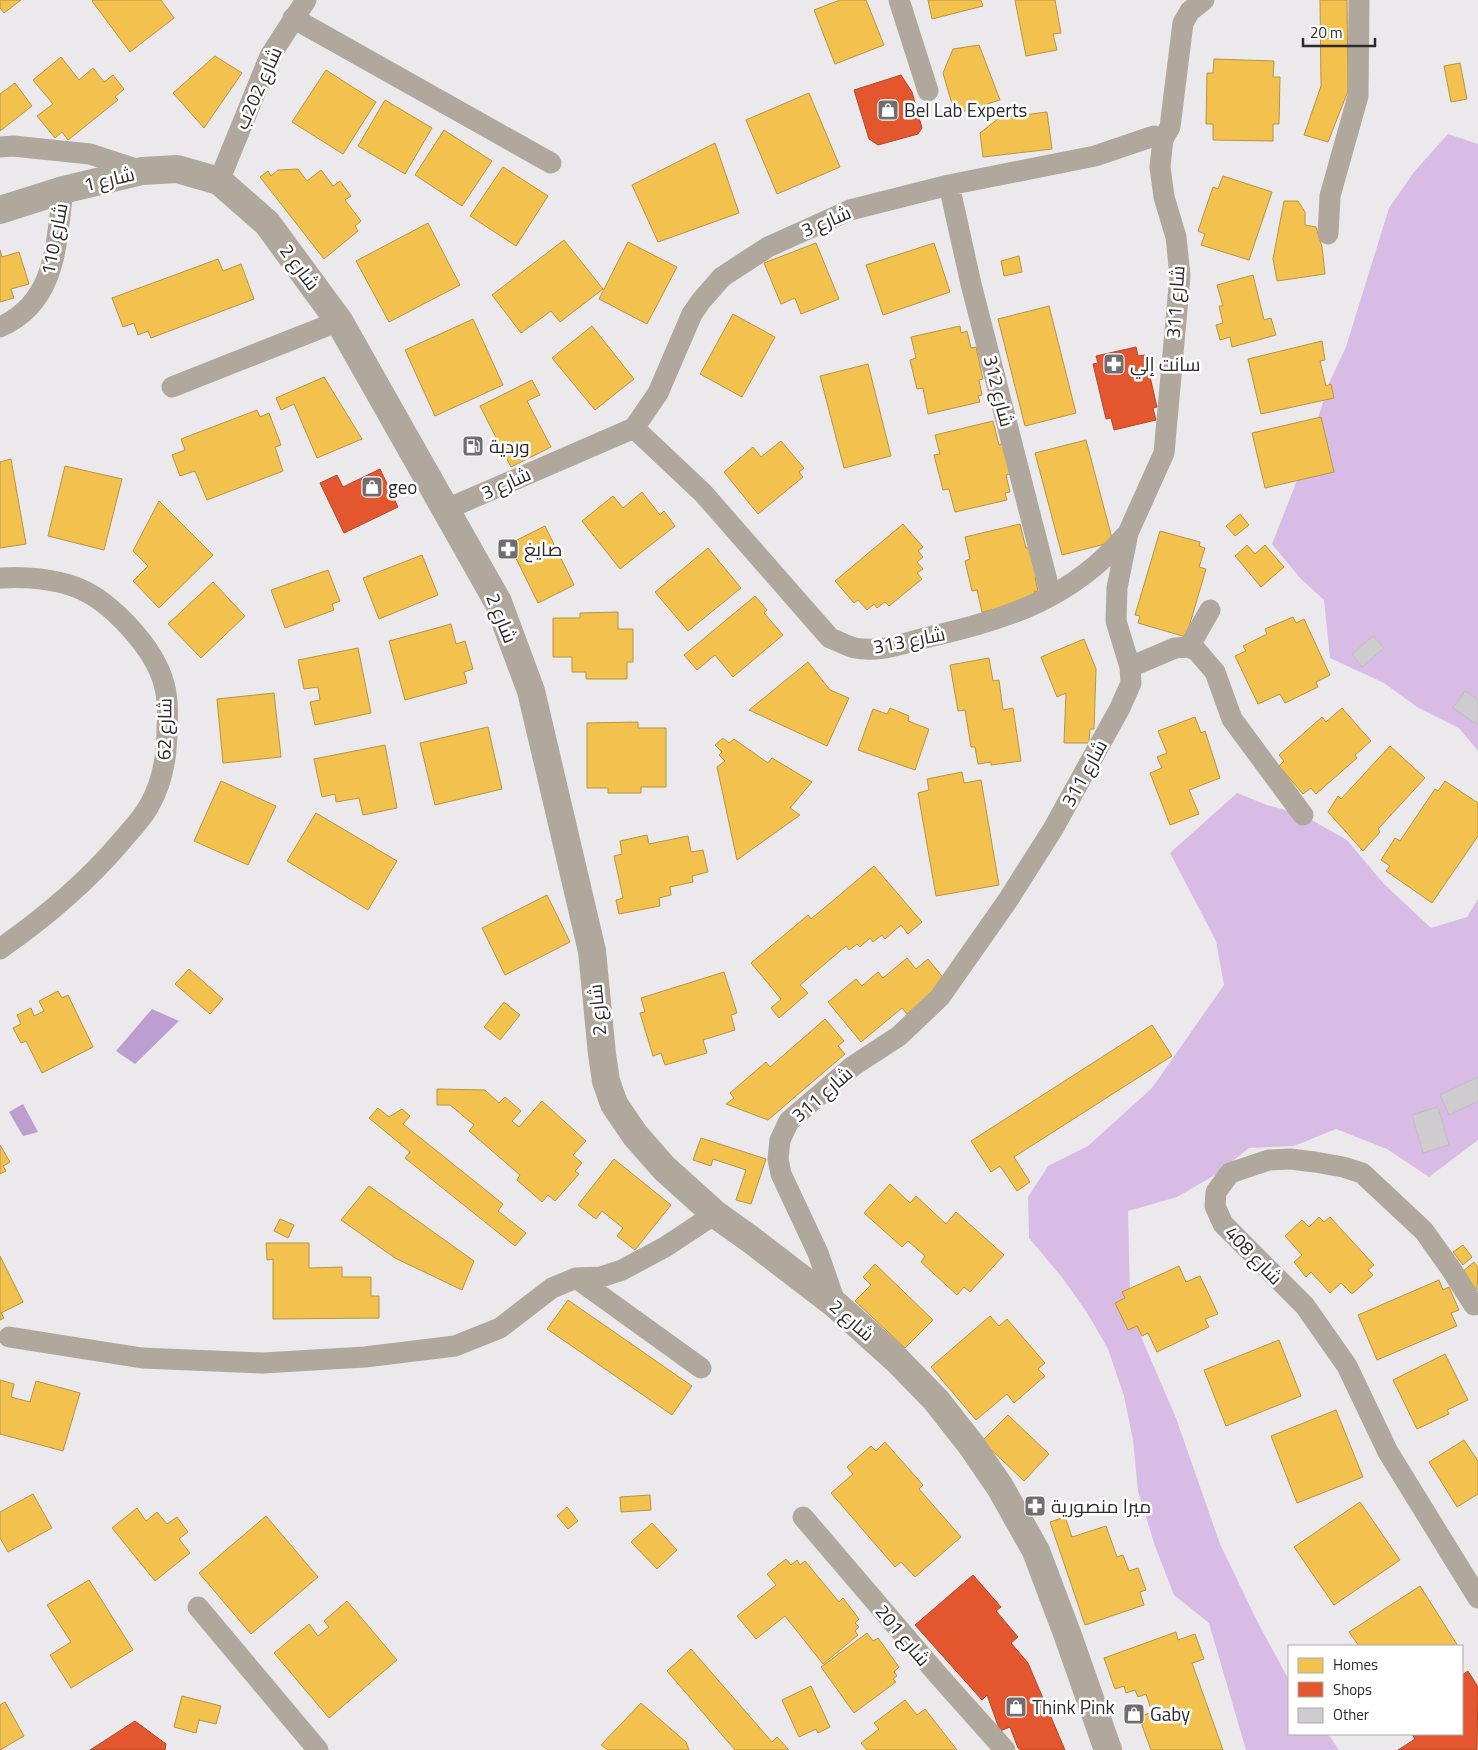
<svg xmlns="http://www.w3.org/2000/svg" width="1478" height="1750" font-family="'Titillium Web',Cairo,sans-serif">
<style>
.forest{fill:#d8bce6}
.water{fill:#be9dd0}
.homes{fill:#f2c14e;stroke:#b79444}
.shops{fill:#e4572e;stroke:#ad4a2d}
.building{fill:#cecccf;stroke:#c0bec0}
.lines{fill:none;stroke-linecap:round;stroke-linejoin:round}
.street{stroke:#b0a89c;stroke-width:21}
.secondary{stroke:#b0a89c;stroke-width:28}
.labels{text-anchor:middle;stroke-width:5;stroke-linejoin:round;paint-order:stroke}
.street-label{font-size:19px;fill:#2c2a2c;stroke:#fff}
.poi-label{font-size:19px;fill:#2c2a2c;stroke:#fff;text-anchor:start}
</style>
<rect width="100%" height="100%" fill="#ebe9ec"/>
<path class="forest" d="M1448,134L1478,144V751L1459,728L1417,707L1384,683L1330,658L1324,600L1301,579L1272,544L1305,460L1329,383L1346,347L1389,208L1414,172Z
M1237,793L1267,805L1303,815L1347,840L1384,884L1431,928L1467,917L1478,899V1140L1429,1177L1387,1149L1336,1129L1294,1146L1249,1148L1215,1175L1177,1197L1128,1211L1130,1297L1142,1339L1176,1418L1220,1544L1257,1621L1289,1680V1734H1328L1339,1750H1246L1209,1623L1174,1595L1155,1546L1138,1491L1133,1440L1124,1396L1108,1349L1086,1311L1061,1276L1029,1238L1028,1197L1048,1166L1088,1146L1152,1088L1224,985L1216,941L1170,853Z"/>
<path class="water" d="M152,1009L179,1021L135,1064L116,1051Z
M23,1104L38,1132L23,1136L9,1112Z"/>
<path class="homes" d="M0,0H21L4,13L0,8Z
M93,0H161L174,18L130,52L92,1Z
M840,0H866L884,45L835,64L814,10Z
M928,0H981L983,6L932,19Z
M1015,0H1055L1061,33L1053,34L1057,50L1026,56Z
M1320,0H1347L1348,91L1328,142L1304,135L1321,86Z
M979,45L1000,100L955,114L943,73L953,49Z
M215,56L242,73L204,128L173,93Z
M61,57L79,80L93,68L104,82L113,75L124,89L115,97L118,100L68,140L62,132L55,138L37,116L53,104L33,80Z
M1214,59L1274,61L1273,77H1280L1279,124H1273V141L1213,140V124H1206L1207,73H1213Z
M1460,63L1467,99L1451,102L1444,66Z
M326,70L376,102L343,154L292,122Z
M15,83L32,106L0,131V94Z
M809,93L840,167L777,194L746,120Z
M385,100L432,128L405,174L358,146Z
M1047,112L1052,149L983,157L980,133L999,118Z
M444,130L492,161L462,206L415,175Z
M715,143L739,213L658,242L632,185Z
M503,167L548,196L516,246L470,216Z
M298,169L307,181L321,170L333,186L340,181L351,196L345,200L361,221L355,226L358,231L324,259L260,177L268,171L271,176L278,170Z
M1223,176L1272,192L1249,260L1201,245L1205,234L1198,231L1213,187L1218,189Z
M1284,201H1298L1305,212V225L1316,227L1322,247L1325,274L1277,281L1273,259Z
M428,223L460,285L389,322L356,261Z
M564,240L603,289L560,322L551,311L521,333L492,295Z
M628,242L677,267L647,324L599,299Z
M816,243L839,299L801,314L795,298L781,304L764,263Z
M934,243L950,292L883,315L866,265Z
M0,250L2,257L19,252L29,284L11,289L14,298L0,302Z
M1019,256L1022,272L1004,276L1001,261Z
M218,259L223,271L241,264L254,299L151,338L148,331L138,335L134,323L123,327L112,298Z
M1253,275L1264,320L1271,318L1276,335L1232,347L1230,337L1220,340L1216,325L1223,323L1219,306H1223L1217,285Z
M1049,306L1076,413L1025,426L998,319Z
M733,314L775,337L742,397L700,374Z
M473,319L503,385L435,416L405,350Z
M592,326L634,379L595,410L552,358Z
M960,326L961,333L967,331L971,348L976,347L983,379L979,380L982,395L978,396L980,402L928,414L923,388L917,389L910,360L916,358L911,337Z
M1322,341L1325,360L1320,361L1326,386L1331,384L1334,398L1261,414L1248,359Z
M868,364L891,456L844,468L820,376Z
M324,377L362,439L317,458L294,404L281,410L276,398Z
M532,380L540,395L527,401L551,447L511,467L480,406Z
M257,410L260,417L269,413L281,445L275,447L283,471L207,500L195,471L180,476L172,455L185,450L181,439Z
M1321,417L1334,472L1265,488L1252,433Z
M993,421L999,445L1003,443L1011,474L1006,475L1010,492L1005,493L1007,500L955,512L949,489L943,490L934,455L940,454L935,435Z
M1086,440L1113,542L1062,555L1035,453Z
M781,441L804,468L799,472L803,477L758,514L724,472L753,447L761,457Z
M11,459L26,544L0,548V462Z
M65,466L122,479L104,550L48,536Z
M642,492L660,515L664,511L675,526L620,569L582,521L613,496L623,508Z
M159,501L213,555L159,608L133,581L148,566L133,551Z
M1240,514L1249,525L1235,536L1226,526Z
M903,524L923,547L918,551L923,557L917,562L923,569L917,573L922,579L889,606L885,602L877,608L874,604L867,610L858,600L854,603L835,581Z
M1020,524L1026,548L1032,547L1038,576L1035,577L1038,591L1034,592L1036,600L982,612L977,590L972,591L965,561L970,559L965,537Z
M545,526L574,585L538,603L509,544Z
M1160,531L1200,542L1199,546L1205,548L1199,567L1206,569L1186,637L1138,623L1140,616L1135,615Z
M1247,545L1255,554L1265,545L1284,567L1261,587L1235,556Z
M708,548L741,588L688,631L655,592Z
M422,555L438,595L379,619L363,578Z
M328,570L340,601L332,604L334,610L285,628L271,590Z
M213,582L245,616L201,658L168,624Z
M755,596L767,610L764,613L783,635L733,677L715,655L697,670L684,655Z
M618,612V629H633V662H627V679H586V672H572V657H553V618H580V613Z
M1293,617L1296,623L1304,619L1330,675L1316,682L1318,687L1285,703L1280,694L1258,704L1235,656L1246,651L1243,646L1267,634L1265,629Z
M451,624L456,644L465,641L473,669L464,672L467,683L405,700L389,641Z
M1084,639L1096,669L1094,729H1090L1089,743H1064L1066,693L1057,697L1041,657Z
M358,648L371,713L315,725L310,702L320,700L318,687L304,689L298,660Z
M989,658L993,681L999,680L1003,710L1013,708L1021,761L991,765V762L978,764L975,747H971L965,710L958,711L950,665Z
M808,662L830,690L849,698L827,746L749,710Z
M274,693L281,757L223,763L217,699Z
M890,708L909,716L908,721L929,729L915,770L858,750L873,709L887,714Z
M1342,708L1371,741L1355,755L1357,758L1316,794L1311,788L1303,794L1279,766L1284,761L1279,755L1322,717L1326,722Z
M1195,717L1201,733L1205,731L1220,778L1189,790L1199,814L1170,825L1150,773L1162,768L1157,757L1167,753L1158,731Z
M638,722V728H666V787H641V793H608V788H587V723Z
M488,727L502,789L435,805L420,743Z
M723,738L729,743L734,739L768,763L772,758L812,782L790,808L800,815L737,860L717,767L725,761L719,755L722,752L715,745Z
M385,745L397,808L363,815L359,798L336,802L335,794L322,797L314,759Z
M1390,746L1425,778L1378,829L1380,832L1363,851L1328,812L1338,796L1341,799Z
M962,772L964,783L981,780L999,885L936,896L918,793L929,790L927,779Z
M221,781L276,806L248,865L194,841Z
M1445,781L1478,803V836L1432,903L1386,871L1390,866L1381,860L1395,838L1400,841L1435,789L1438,791Z
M316,813L397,861L368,910L287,861Z
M647,835L649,844L688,836L691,852L703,850L708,872L692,876L693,882L670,887L671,895L659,898L660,906L619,914L616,900L623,898L614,856L622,854L620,841Z
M874,866L922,922L908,934L901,925L885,939L882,935L873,942L870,938L860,947L857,944L849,950L846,946L800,985L808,993L779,1018L771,1008L781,999L751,963L808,915L811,919Z
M547,895L570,942L505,975L482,928Z
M907,958L916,969L928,959L946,981L907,1014L902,1008L861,1042L828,1002L856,979L862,986L878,972L883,978Z
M189,969L223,999L210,1014L175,984Z
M724,972L737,1013L731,1015L735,1030L703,1040L707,1053L665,1065L661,1053L653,1056L640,1013L645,1012L641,998Z
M58,991L62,998L68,995L93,1047L42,1073L26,1041L21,1043L13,1028L21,1024L17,1015L31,1008L34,1016L44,1011L39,1001Z
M504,1002L520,1015L500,1040L484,1027Z
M825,1019L844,1041L838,1046L845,1054L768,1120L726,1104L734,1098L730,1093L766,1062L770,1067Z
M1152,1025L1172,1056L1014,1157L1030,1182L1017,1191L1000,1166L991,1172L971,1141Z
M437,1089L485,1090L499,1103L505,1097L521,1111L512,1121L519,1127L542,1101L586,1141L573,1155L582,1163L575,1171L579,1174L555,1201L548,1195L542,1202L517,1180L520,1175L469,1131L474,1125L450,1105H437Z
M378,1108L389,1117L402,1109L410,1116L403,1124L503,1204L498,1211L526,1233L515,1246L405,1158L410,1152L369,1118Z
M701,1138L766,1159L751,1204L736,1200L746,1170L713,1159L711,1166L693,1160Z
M0,1145L10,1162L3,1166L6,1171L0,1174Z
M614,1159L671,1205L635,1250L617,1236L623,1228L602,1211L596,1219L578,1205Z
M890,1184L910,1203L916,1196L946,1224L956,1212L1004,1255L970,1292L964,1287L957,1295L921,1262L925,1256L908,1241L902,1247L864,1213Z
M369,1186L474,1261L462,1290L395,1258L341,1220Z
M1319,1217L1324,1222L1330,1217L1374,1265L1368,1270L1373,1275L1352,1294L1341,1283L1330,1293L1311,1272L1306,1277L1294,1262L1302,1255L1285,1236L1302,1220L1309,1227Z
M280,1219L294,1225L288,1238L274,1231Z
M266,1243H309V1268L342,1267V1277H371V1296H379V1318L273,1319V1259L267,1260Z
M1463,1245L1472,1257L1463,1265L1453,1252Z
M0,1256L23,1302L1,1313L4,1318L0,1320Z
M1474,1262L1478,1267L1477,1290L1462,1272Z
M875,1264L933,1320L905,1348L855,1301L871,1285L863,1277Z
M1179,1266L1186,1282L1200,1276L1218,1314L1205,1319L1209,1327L1157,1352L1148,1333L1142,1336L1137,1326L1128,1330L1115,1303L1125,1298L1122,1292Z
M1439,1280L1443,1290L1449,1287L1459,1310L1451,1313L1457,1326L1377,1360L1358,1315Z
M568,1300L692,1386L672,1415L547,1329Z
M990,1316L999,1326L1007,1319L1045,1363L1038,1369L1045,1376L1014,1403L1007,1394L976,1420L931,1367Z
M1279,1340L1301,1396L1226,1426L1204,1370Z
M1445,1354L1468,1400L1447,1410L1449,1414L1417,1429L1393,1380Z
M0,1380L14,1384L11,1397L30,1402L36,1381L80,1393L63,1451L0,1434Z
M1336,1410L1363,1477L1297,1503L1271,1436Z
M1008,1415L1049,1454L1024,1481L982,1441Z
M1464,1440L1478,1461V1494L1457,1507L1429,1462Z
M885,1442L923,1485L919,1489L961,1537L915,1577L901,1562L895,1567L831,1493L853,1474L847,1467L871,1446L876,1451Z
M33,1494L52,1528L8,1552L0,1538V1512Z
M650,1495L651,1510L621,1512L620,1497Z
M1360,1502L1400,1560L1334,1605L1294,1547Z
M567,1507L578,1521L568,1529L557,1516Z
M137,1508L146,1521L157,1512L167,1524L177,1517L188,1532L179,1539L190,1553L155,1581L112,1528Z
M266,1516L318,1577L251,1634L199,1573Z
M1065,1517L1072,1537L1106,1526L1117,1557L1123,1555L1129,1571L1138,1568L1146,1590L1140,1592L1144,1605L1085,1625L1050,1522Z
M652,1523L677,1550L657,1569L631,1542Z
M786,1559L791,1565L797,1560L800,1565L805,1561L839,1602L843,1598L859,1619L855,1623L859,1627L855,1631L858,1635L823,1664L785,1616L756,1639L737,1616L776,1585L767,1574Z
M89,1580L133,1650L71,1688L50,1655L71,1642L47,1605Z
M1420,1586L1458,1646H1359L1349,1632Z
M347,1601L397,1660L329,1718L274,1653L309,1624L318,1636L329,1627L324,1621Z
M1176,1632L1178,1640L1195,1634L1204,1659L1192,1663L1223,1750H1151L1139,1717L1152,1712L1146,1694L1138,1697L1135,1690L1126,1693L1124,1686L1115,1689L1104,1658Z
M867,1633L873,1641L878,1638L899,1667L894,1672L897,1676L893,1679L896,1682L854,1713L821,1667Z
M691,1649L772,1742L777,1737L789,1750H735L667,1671Z
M811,1686L830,1727L818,1733L816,1729L799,1737L782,1700Z
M182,1696L221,1706L216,1724L199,1720L196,1733L174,1727Z
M905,1700L917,1715L925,1709L957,1750H867L861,1743L879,1729L874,1723Z
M5,1702L24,1736L0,1750V1705Z
M641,1703L686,1742L689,1750H608L601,1745Z"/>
<path class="shops" d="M901,75L912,92L922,128L918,134L878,145L869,139L854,90Z
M1136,347L1138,356L1145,355L1157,407L1153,408L1156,420L1114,430L1111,418L1106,419L1093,364L1098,363L1096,356Z
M380,469L398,507L344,533L320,483L337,475L343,487Z
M973,1575L1001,1607L996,1611L1018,1637L1011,1643L1028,1663L1065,1750H1021L1018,1748L1010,1727L1000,1731L987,1695L982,1700L915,1625Z
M1468,1671L1478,1687L1477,1750H1398L1415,1739L1412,1734H1462V1675Z
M135,1721L166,1744L165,1750H90Z"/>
<path class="building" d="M1373,636L1384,648L1362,667L1352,654Z
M1465,691L1478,700V725L1453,708Z
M1478,1077V1101L1449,1115L1440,1095Z
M1438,1107L1449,1145L1423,1153L1412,1115Z"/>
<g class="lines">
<path class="street" d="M899,0L928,91
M293,18L551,163
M1163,139L1170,127L1183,23L1190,11L1204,0
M0,147L13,146L90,154L142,171
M219,181L270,56L306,0
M949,185L971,284L1051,596
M1328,234L1330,196L1358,96L1359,0
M0,327C57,302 56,243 63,190
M172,387L339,321
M634,428L703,493L830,638C838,641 847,646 855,648C881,653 908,642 933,636C1009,619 1073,597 1125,536
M447,509L634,428L658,393L692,314L701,301L722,277L768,247L850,210L949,185L1095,156L1154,136L1163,139
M0,578C25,576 55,579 78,588C112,602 155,649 164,684C168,698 168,715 167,729C167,756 163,782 149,806C142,819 129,832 119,844C84,885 44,918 0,949
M1189,647L1197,651L1215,672L1232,719L1303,815
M1189,647L1210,610
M1130,667L1175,648L1189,647
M576,1278L701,1368
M836,1305L818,1253L781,1174L778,1159L780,1140L789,1121L853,1066L899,1036L940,997L1008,900L1053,829L1120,708L1131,683L1130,667L1116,621L1117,588L1128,533L1164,453L1180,276L1176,237L1164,197L1160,167L1163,139
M1474,1305L1451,1269L1424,1231L1362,1173L1343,1167L1315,1162L1290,1159L1269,1160L1230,1173L1216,1192L1215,1206L1223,1224L1305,1306L1347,1366L1388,1452L1478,1598
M9,1337L142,1358L263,1363L365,1357L455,1346L500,1328L552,1288L576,1278L601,1277L622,1270L665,1247L715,1214
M803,1517L939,1676L1005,1750
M198,1607L318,1750"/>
<path class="secondary" d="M0,210L63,190L142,171L177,169L219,181L267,223L339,321L498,602L531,691L592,951L602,1054L606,1081L614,1104L635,1135L664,1168L715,1214L750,1239L836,1305L897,1360L936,1400L972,1446L1000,1487L1036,1551L1068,1636L1108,1750"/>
</g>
<defs>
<g id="shop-square" transform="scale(1.125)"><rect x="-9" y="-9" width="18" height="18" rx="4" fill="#6f6d6f" stroke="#fff"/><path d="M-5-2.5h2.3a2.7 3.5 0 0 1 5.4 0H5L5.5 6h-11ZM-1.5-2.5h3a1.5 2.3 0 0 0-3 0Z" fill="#fff"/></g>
<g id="pharmacy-square" transform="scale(1.125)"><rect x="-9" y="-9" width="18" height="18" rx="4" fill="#6f6d6f" stroke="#fff"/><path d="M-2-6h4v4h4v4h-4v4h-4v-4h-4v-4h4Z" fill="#fff"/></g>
<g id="fuel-square" transform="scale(1.125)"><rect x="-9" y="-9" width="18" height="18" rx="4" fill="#6f6d6f" stroke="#fff"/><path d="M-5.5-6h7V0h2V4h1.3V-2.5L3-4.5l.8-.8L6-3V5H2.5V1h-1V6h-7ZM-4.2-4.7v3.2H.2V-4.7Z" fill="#fff"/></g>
</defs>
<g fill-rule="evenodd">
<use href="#shop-square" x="888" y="110"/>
<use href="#pharmacy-square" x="1114" y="364"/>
<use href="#fuel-square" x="473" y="446"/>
<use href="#shop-square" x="372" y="487"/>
<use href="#pharmacy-square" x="508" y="549"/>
<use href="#pharmacy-square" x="1035" y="1506"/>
<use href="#shop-square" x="1016" y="1707"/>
<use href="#shop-square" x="1134" y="1714"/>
</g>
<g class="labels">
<g class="street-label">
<text transform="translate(258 88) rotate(-66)" y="7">شارع 202ب</text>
<text transform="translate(109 179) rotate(-13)" y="7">شارع 1</text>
<text transform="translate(826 221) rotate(-23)" y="7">شارع 3</text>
<text transform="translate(54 239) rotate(-79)" y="7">شارع 110</text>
<text transform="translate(300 267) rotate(53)" y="7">شارع 2</text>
<text transform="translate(1175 302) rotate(-86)" y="7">شارع 311</text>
<text transform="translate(999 391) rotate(76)" y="7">شارع 312</text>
<text transform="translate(506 483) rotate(-24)" y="7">شارع 3</text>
<text transform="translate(502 618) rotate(68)" y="7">شارع 2</text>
<text transform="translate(909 640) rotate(-11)" y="7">شارع 313</text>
<text transform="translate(164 729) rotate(-89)" y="7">شارع 62</text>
<text transform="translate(1084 773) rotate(-61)" y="7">شارع 311</text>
<text transform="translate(597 1010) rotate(-95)" y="7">شارع 2</text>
<text transform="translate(822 1094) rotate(-41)" y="7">شارع 311</text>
<text transform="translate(1254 1255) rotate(46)" y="7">شارع 408</text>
<text transform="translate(852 1320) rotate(41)" y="7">شارع 2</text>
<text transform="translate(903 1635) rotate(50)" y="7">شارع 201</text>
</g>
<g class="poi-label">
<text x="904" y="117">Bel Lab Experts</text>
<text x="1130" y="371">سانت إلي</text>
<text x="489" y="453">وردية</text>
<text x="388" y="494">geo</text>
<text x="524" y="556">صايغ</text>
<text x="1051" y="1513">ميرا منصورية</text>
<text x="1032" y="1714">Think Pink</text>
<text x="1150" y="1721">Gaby</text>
</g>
</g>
<rect x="1288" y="1645" width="175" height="90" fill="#ffffff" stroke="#abaaab"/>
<rect x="1298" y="1658" width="25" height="15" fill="#f2c14e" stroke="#abaaab"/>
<text x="1333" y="1670" font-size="15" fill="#2c2a2c">Homes</text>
<rect x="1298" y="1682" width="25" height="15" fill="#e4572e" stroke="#abaaab"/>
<text x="1333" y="1695" font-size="15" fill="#2c2a2c">Shops</text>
<rect x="1298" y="1708" width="25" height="15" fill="#cecccf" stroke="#abaaab"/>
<text x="1333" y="1720" font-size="15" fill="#2c2a2c">Other</text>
<path d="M1303 38v8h72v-8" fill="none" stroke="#2c2a2c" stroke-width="2.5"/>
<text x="1310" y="38" font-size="15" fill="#2c2a2c" stroke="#ffffff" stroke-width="4" paint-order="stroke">20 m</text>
</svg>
